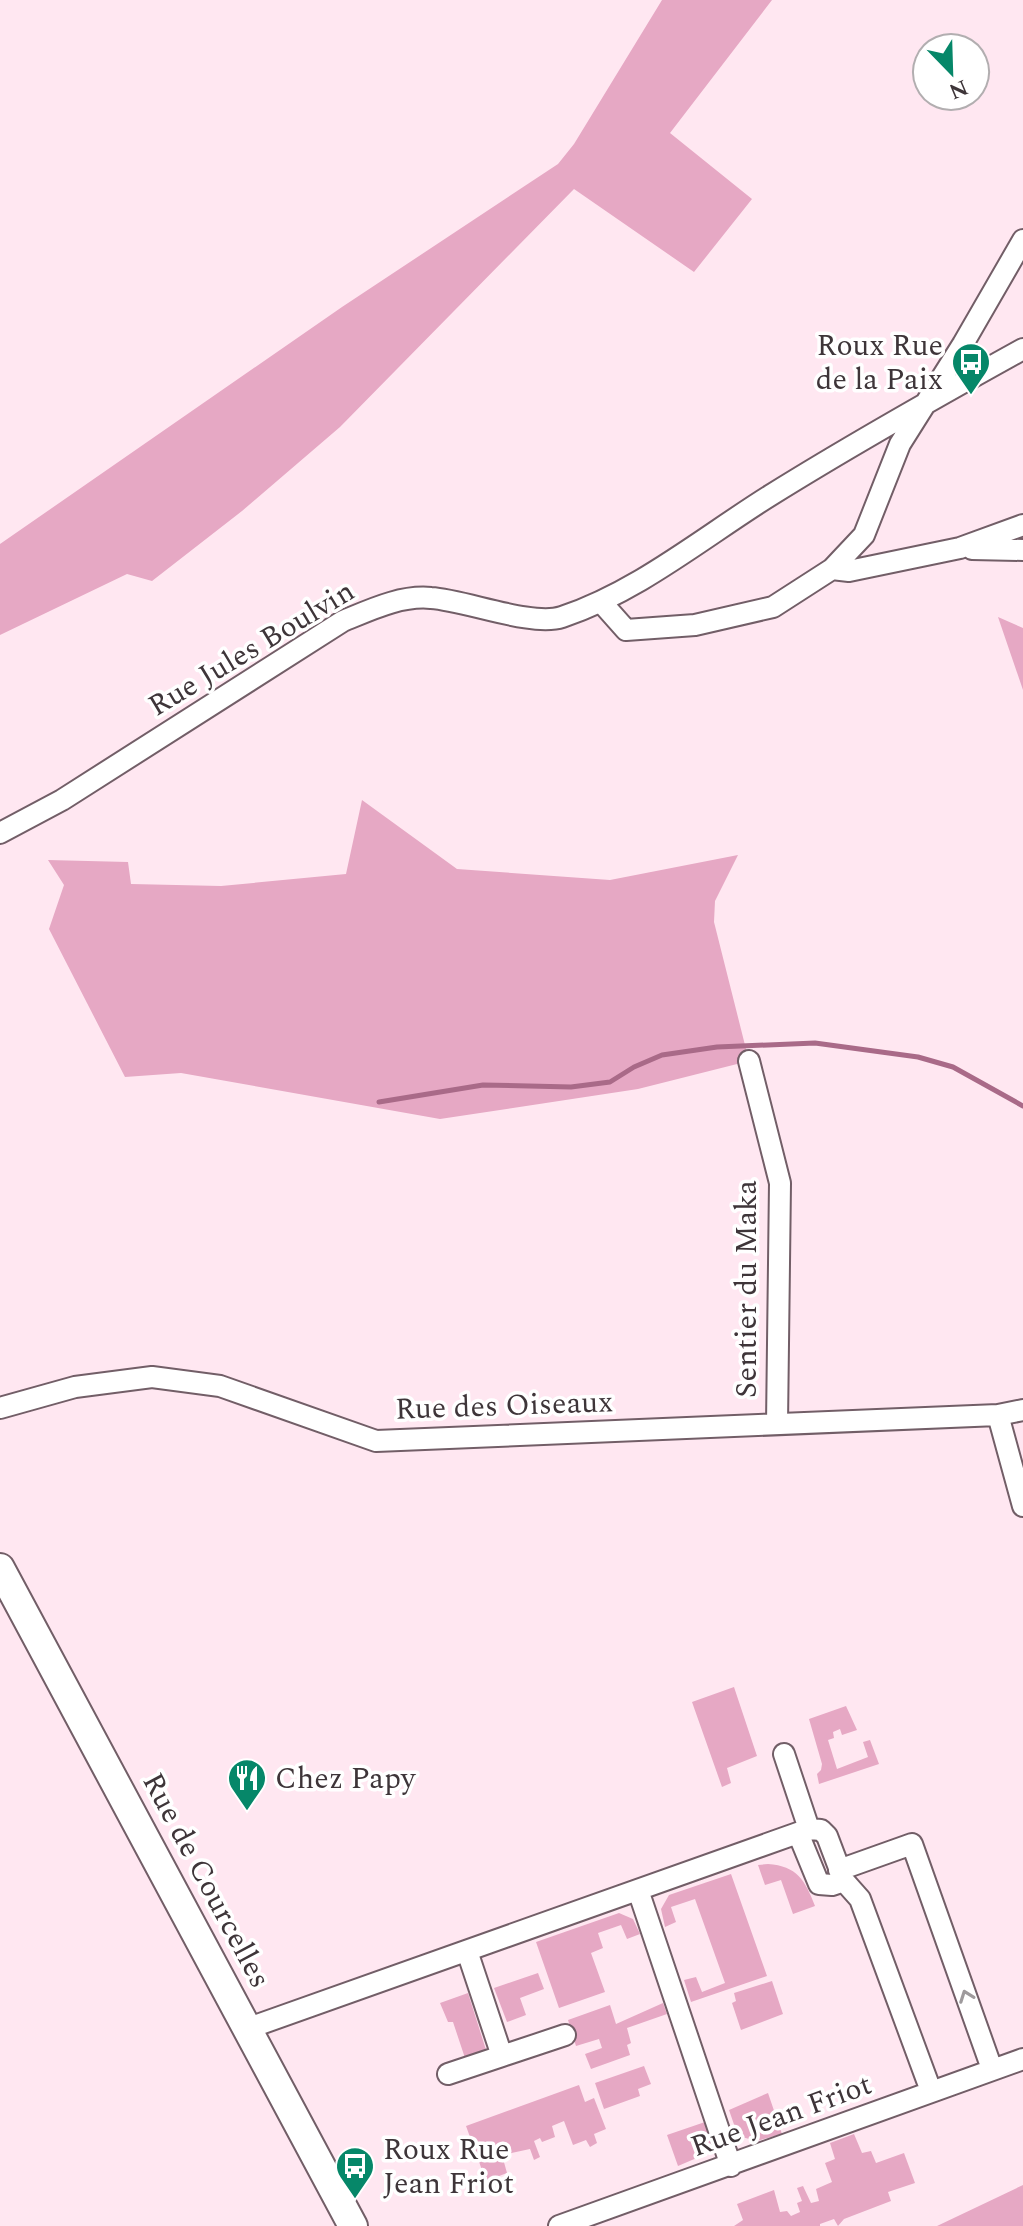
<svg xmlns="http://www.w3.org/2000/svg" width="1023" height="2226" font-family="Spectral,serif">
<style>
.green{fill:#e6a8c4}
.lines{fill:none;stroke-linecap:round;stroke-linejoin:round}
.stream{stroke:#a96a88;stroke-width:5}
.minor-casing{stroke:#725e67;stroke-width:24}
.secondary-casing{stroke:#725e67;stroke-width:32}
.minor{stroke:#fff;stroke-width:20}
.secondary{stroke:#fff;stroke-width:28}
.oneway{stroke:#9e9a9c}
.labels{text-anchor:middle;stroke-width:7;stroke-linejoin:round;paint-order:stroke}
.poi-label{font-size:30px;fill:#3e3539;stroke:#fff;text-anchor:start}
.street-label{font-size:30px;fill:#3e3539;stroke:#fff}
</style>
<rect width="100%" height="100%" fill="#ffe7f1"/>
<path class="green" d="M662,0H772L670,133L752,199L694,272L574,189L340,427L242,511L152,581L127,574L0,635V544L342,307L558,164L574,144Z
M998,617L1023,628V690Z
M362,800L457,869L610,880L738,855L715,901L714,922L749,1061L638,1089L440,1119L181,1073L125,1077L49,929L64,885L48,860L128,862L131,884L221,886L346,874Z
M734,1687L757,1756L727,1768L731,1783L722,1787L692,1702Z
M846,1706L857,1730L842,1735L840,1729L833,1732L834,1738L828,1740L837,1769L868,1757L863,1742L870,1740L879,1764L819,1784L817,1774L821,1770L822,1764L809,1719Z
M768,1864C797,1866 805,1880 815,1906L793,1914L781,1880L765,1885L758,1865Z
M731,1874L767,1976L691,2002L684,1980L696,1977L702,1992L725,1983L695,1899L671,1907L676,1922L665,1927L661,1909L669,1895Z
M619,1913L633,1919L640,1934L627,1939L621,1925L598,1933L603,1948L591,1953L605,1992L559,2008L536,1942Z
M538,1973L544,1989L520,1998L526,2015L507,2022L494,1988Z
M772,1981L783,2014L741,2030L732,2003L736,2001L734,1993Z
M468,1993L487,2053L466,2061L453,2022H448L440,2003Z
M663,2003L667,2014L627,2028L631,2043L627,2045L630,2055L591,2069L585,2054L602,2048L599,2039L576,2046L568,2020L610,2005L616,2024Z
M644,2066L651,2084L638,2089L640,2096L604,2109L595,2083Z
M579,2085L585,2102L594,2098L606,2129L594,2134L597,2143L590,2147L586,2140L573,2145L564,2121L552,2126L555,2137L542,2142L540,2138L534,2141L540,2157L534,2160L530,2149L502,2155L507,2173L486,2181L466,2126Z
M768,2093L782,2134L757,2141L738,2136L729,2110Z
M705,2122L711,2142L706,2154L678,2166L667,2135Z
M854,2134L862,2153L871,2151L876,2163L904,2153L915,2183L888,2192L891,2201L844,2219L838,2226L834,2219L820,2224V2226H734L743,2220L737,2204L774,2190L780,2212L787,2211L791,2216L800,2212L797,2203L802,2201L797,2188L803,2186L811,2203L819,2201L816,2189L832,2182L825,2163L835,2159L830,2143Z
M1023,2185V2226H937Z"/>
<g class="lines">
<path class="stream" d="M379,1102L483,1085L571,1087L610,1082L634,1067L662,1055L717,1047L815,1043L918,1057L953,1067L1023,1106"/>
<g class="minor-casing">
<path id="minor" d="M972,549L1023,550
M832,569L849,571L960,548L1023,525
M602,603L626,630L695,625L773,607L832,569L864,535L900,444L963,344L1023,240
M0,833L62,800L343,621C370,610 401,595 431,598C465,600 532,627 562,617C639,591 702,538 771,495C853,444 938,396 1023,349
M749,1061L780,1183L777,1424
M0,1408L75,1387L152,1377L220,1386L376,1441L998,1415L1023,1410
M998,1415L1023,1506
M784,1754L809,1829
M798,1833L819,1884L832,1885L844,1881
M839,1870L912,1844L992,2069
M638,1890L731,2166
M249,2028L809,1829L821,1830L827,1836L844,1881L860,1899L931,2091
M502,2056L565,2035
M448,2074L502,2056L467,1951
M559,2226L1023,2059"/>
</g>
<g class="secondary-casing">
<path id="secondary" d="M0,1568L353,2226"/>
</g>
<use href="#minor" class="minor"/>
<use href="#secondary" class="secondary"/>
</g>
<defs><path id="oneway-chevron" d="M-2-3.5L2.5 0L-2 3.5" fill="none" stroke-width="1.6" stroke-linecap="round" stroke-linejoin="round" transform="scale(2)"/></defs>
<use class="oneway" href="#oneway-chevron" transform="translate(966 1996) rotate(-110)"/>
<defs>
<g id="bus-pin" transform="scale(2)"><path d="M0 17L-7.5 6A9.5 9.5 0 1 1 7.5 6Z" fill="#068769" stroke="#fff"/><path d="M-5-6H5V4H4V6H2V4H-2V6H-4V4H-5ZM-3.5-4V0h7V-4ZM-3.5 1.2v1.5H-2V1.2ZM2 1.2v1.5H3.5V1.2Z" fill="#fff"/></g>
<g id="restaurant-pin" transform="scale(2)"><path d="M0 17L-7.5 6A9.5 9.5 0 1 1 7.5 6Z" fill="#068769" stroke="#fff"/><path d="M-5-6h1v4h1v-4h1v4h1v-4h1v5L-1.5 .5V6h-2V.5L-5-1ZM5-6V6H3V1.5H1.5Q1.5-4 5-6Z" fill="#fff"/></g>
</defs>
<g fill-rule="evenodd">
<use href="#bus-pin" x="971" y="362"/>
<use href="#restaurant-pin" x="247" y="1778"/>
<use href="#bus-pin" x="355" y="2166"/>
</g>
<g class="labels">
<g class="poi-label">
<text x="943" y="355" text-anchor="end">Roux Rue<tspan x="943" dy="34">de la Paix</tspan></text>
<text x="275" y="1788">Chez Papy</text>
<text x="383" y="2159">Roux Rue<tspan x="383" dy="34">Jean Friot</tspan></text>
</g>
<g class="street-label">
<text transform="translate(251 648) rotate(-31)" y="10">Rue Jules Boulvin</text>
<text transform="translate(746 1289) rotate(-90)" y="10">Sentier du Maka</text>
<text transform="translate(504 1405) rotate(-2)" y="10">Rue des Oiseaux</text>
<text transform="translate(207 1880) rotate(62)" y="10">Rue de Courcelles</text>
<text transform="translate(781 2115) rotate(-20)" y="10">Rue Jean Friot</text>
</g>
</g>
<g transform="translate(951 72) rotate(157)"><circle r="38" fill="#ffffff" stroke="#b2aeb0" stroke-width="2"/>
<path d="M0-6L14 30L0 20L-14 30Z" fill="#068769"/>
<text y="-12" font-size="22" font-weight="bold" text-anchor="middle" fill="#3e3539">N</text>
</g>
</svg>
